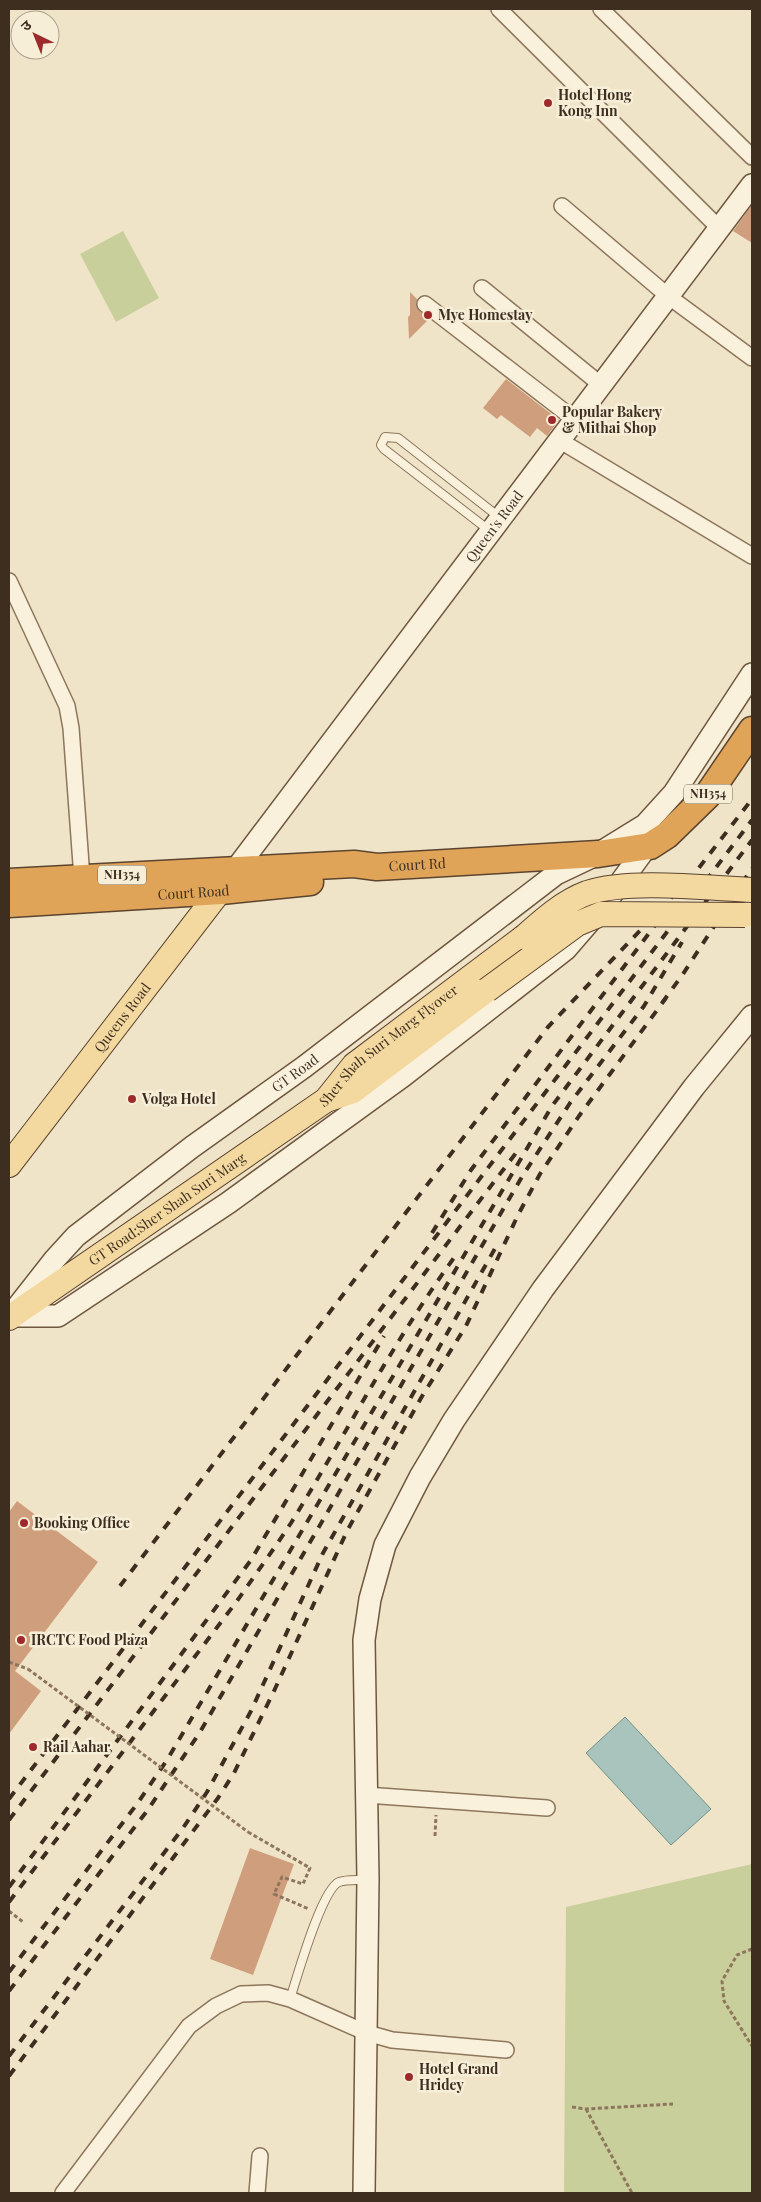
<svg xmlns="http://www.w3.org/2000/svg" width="761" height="2202" font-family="'Playfair Display','Noto Sans Devanagari',serif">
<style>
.green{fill:#c9cf9b}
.water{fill:#a9c4bc;stroke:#6f938a}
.building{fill:#cf9f7d}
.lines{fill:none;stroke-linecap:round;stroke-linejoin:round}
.lane-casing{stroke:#8d765c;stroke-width:10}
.street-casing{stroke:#8d765c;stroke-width:18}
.secondary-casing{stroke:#6f573f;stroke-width:24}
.primary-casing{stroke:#5b4430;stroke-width:26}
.highway-casing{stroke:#5b4430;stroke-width:29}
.path{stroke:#8d765c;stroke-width:3;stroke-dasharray:4 2.5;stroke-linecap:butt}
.lane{stroke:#faf1dc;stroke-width:8}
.street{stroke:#faf1dc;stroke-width:15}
.secondary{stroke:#faf1dc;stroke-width:21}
.primary{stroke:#f3d9a0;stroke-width:24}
.highway{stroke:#e0a458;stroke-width:26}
.rail{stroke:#3d2e20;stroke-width:4;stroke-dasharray:9 9;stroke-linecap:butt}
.primary-bridge-casing{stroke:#5b4430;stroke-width:26;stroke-linecap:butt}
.path-bridge{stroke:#8d765c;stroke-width:3;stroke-dasharray:4 2.5;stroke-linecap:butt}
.primary-bridge{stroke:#f3d9a0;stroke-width:24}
.poi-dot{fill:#9e2a2b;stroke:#f7eed8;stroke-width:2}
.labels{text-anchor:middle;stroke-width:5;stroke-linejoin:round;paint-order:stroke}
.shield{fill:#f7eed8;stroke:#756857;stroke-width:1}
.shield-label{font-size:12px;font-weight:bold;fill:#3d2e20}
.poi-label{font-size:14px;font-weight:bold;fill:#3d2e20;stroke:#f7eed8;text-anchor:start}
.street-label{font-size:14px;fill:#3d2e20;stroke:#f7eed8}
</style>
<rect width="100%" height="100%" fill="#f0e4c8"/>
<path class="green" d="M123,231L159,298L116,322L80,254Z
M752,1864V2193H564L566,1907Z"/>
<path class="water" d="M625,1717L711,1809L671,1845L586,1753Z"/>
<path class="building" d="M752,205V243L733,231Z
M410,292L417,299V308L429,319L409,339L408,317L410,315Z
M506,379L559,420L547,436L537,428L530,437L501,415L497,419L483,408Z
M17,1501L98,1562L15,1671L41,1691L9,1734V1512Z
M250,1848L294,1864L253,1975L210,1959Z"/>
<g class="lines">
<g class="lane-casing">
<path id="lane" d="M490,531L384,449L381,445L385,437L398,438L499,517
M290,1999C297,1978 321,1890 339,1882C346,1879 358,1880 366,1880"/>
</g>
<g class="street-casing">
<path id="street" d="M499,9L720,229
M601,9L752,157
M562,206L668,296L752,358
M482,288L600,384
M425,304L574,419
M559,440L752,556
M9,581L67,706L71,728L82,878
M366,1795L547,1808
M63,2193L189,2026L216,2006L241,1994L268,1993L290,1999L367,2033L392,2040L506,2050
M257,2193L260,2156"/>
</g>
<g class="secondary-casing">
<g id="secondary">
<path id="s1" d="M236,869L752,185"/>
<path id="s2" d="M15,1310L55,1259L76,1236L192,1147L304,1067L556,874L598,854L645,825L674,793L752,674"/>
<path d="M11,1316H58L228,1203L403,1076L566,949L604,905L647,846"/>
<path d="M364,2193L368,1879L364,1640L370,1599L385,1545L420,1477L454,1420L543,1289L694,1087L752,1016"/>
</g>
</g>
<g class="primary-casing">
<g id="primary">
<path d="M326,1100L353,1091L487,990"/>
<path id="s3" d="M9,1165L229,879"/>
<path id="s4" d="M9,1318L326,1100L354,1065L524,937"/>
</g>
</g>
<g class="highway-casing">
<g id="highway">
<path id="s5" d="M9,882L354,864L377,867L598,854L650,846L667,835L707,796L752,730"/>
<path id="s6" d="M9,904L221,891L310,882"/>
</g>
</g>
<path class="path" d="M9,1662L28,1669
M248,1832L310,1868L303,1884L282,1877L274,1894L309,1909
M435,1836L436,1815
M9,1911L23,1922
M752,1949L737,1955L722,1981L724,2001L752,2046
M572,2107L586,2109L673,2104
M586,2109L632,2193"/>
<use href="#lane" class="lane"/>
<use href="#street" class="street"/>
<use href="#secondary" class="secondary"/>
<use href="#primary" class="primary"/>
<use href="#highway" class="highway"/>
<path class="rail" d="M688,882L752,799
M662,1003L683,974L752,868
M432,1233L471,1170L662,916
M120,1586L548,1027L692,876
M9,1799L752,820
M9,1820L519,1149
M9,1887L251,1560L384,1336
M9,1902L237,1601C255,1575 274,1549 291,1523C346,1434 394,1340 456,1255
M9,1972L137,1804L167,1760L552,1106L752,840
M9,1991L147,1811L200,1732L523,1175L570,1103L644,1006L682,942
M9,2056L183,1828L207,1792L251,1711L323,1553L497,1245
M9,2076L218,1798L234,1773L274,1691L347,1531L421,1398L466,1326L518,1215L540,1174L579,1116L666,998"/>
<g class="primary-bridge-casing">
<path id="primary-bridge" d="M524,937C543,920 563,902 587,893C630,879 706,888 752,890
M487,990L577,924L601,914L745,915"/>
</g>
<path class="path-bridge" d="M28,1669L248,1832"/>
<use href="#primary-bridge" class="primary-bridge"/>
</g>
<g class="poi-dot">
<circle cx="548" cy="103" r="5"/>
<circle cx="428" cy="315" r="5"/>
<circle cx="552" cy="420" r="5"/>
<circle cx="132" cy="1099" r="5"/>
<circle cx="24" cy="1523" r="5"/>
<circle cx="21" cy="1640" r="5"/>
<circle cx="33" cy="1747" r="5"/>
<circle cx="409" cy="2077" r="5"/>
</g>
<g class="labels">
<g class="shield">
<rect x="684" y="784.5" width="48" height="19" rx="4"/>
<rect x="98" y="865.5" width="48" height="19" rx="4"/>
</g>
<g class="shield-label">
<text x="708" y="798">NH354</text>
<text x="122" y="879">NH354</text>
</g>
<g class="poi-label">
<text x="558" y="100">Hotel Hong<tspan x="558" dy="16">Kong Inn</tspan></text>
<text x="438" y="320">Mye Homestay</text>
<text x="562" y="417">Popular Bakery<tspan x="562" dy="16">&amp; Mithai Shop</tspan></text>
<text x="142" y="1104">Volga Hotel</text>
<text x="34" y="1528">Booking Office</text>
<text x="31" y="1645">IRCTC Food Plaza</text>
<text x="43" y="1752">Rail Aahar</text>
<text x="419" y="2074">Hotel Grand<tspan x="419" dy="16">Hridey</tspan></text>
</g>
<g class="street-label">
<text dy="5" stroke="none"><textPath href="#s1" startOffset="429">Queen's Road</textPath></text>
<text dy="5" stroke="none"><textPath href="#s5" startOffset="409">Court Rd</textPath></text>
<text dy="5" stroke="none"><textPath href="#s6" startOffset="185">Court Road</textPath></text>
<text dy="5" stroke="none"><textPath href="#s3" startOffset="186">Queens Road</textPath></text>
<text dy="5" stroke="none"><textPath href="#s4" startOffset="468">Sher Shah Suri Marg Flyover</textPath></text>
<text dy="5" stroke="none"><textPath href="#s2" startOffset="369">GT Road</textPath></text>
<text dy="5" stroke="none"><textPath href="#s4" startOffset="192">GT Road;Sher Shah Suri Marg</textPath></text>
</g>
</g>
<rect width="761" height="2202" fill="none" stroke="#3d2e20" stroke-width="20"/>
<g transform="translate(35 35) rotate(317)"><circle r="24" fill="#f7eed8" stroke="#ada18e"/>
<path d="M0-4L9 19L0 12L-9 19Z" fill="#9e2a2b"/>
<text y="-8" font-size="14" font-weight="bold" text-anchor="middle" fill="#3d2e20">उ</text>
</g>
</svg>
